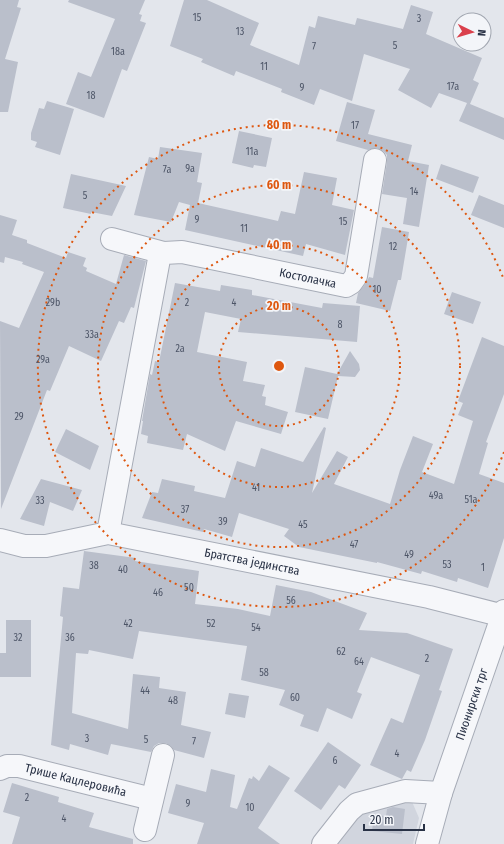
<svg xmlns="http://www.w3.org/2000/svg" width="504" height="844" font-family="'Fira Sans Condensed',sans-serif">
<style>
.built{fill:#d1d5de}
.building{fill:#babfcb}
.lines{fill:none;stroke-linecap:round;stroke-linejoin:round}
.minor-casing{stroke:#a7acb7;stroke-width:24}
.minor{stroke:#f6f7fa;stroke-width:22}
.ring{fill:none;stroke:#de570f;stroke-width:2;stroke-dasharray:2 4}
.labels{text-anchor:middle;stroke-width:3.5;stroke-linejoin:round;paint-order:stroke}
.number-label{font-size:10px;fill:#4d5567}
.street-label{font-size:12px;fill:#293246;stroke:#f3f5f9}
.centre{fill:#de570f;stroke:#f3f5f9;stroke-width:2}
.ring-label{font-size:12px;text-anchor:middle;font-weight:bold;fill:#de570f;stroke:#f3f5f9;stroke-width:3.5;stroke-linejoin:round;paint-order:stroke}
</style>
<rect width="100%" height="100%" fill="#e3e6ec"/>
<path class="built" d="M410,797L419,818L413,844H336L363,811Z"/>
<path class="building" d="M0,0H19L17,7L21,8L5,59L18,62L8,112H0Z
M69,0H145L139,14L142,15L140,21L146,23L127,71L122,69L104,118L66,104L78,72L91,77L115,19L68,2Z
M184,0H207L259,23L250,45L299,65L309,26L315,28L318,16L355,25L357,18L403,29L411,5L433,12L426,34L482,58L473,80L479,83L470,104L504,118V140L459,121L467,103L439,93L431,108L398,90L410,69L364,54L352,101L320,89L314,105L281,92L282,89L236,71L234,76L201,62L203,59L170,46Z
M47,101L74,109L60,155L35,147L37,142L31,140V133L39,108L44,109Z
M347,102L375,110L368,134L412,145L408,161L429,165L419,227L403,224L407,198L382,194L387,162V155L383,151L377,148L368,150L336,141Z
M239,131L272,138L266,167L254,165L253,168L232,163Z
M160,147L202,153L197,182L202,183L198,203L278,221L281,211L295,214L304,172L337,178L332,205L354,210L345,255L306,244L303,256L185,230L190,205L179,202L171,222L134,215L149,157L158,159Z
M441,164L479,177L473,193L436,179Z
M71,174L126,186L112,216L91,212V214L63,208Z
M479,195L504,205V228L471,215Z
M0,215L17,220L12,235L27,240V243L66,258L68,252L86,258L83,266L87,268L86,271L116,284L124,255L146,261L134,308L131,307L124,323L119,321L101,361L69,346L50,391L47,390L1,509L0,321L19,328L44,272L22,264L23,262L5,257L4,263L0,262Z
M382,227L409,232L401,280H398L390,311L356,303L358,293L366,283L369,277L373,278Z
M175,283L220,291L221,285L252,290V295L322,308L323,303L360,306L357,342L238,332L241,319L205,312L197,352L247,362L243,381L265,385L262,396L266,397L265,405L288,412L281,434L236,421L225,451L187,434L183,450L147,443L148,436L141,434L143,421H142L150,374L152,375L155,361L159,362Z
M452,292L481,302L473,324L444,314Z
M482,337L504,346V394L486,442L488,443L479,474L504,483V538L488,588L458,578L457,582L422,571L421,574L377,562V563L299,547L284,536L289,529L239,513L232,537L204,529L203,532L142,518L152,492L158,493L162,479L195,486L194,491L225,498L237,461L255,467L261,448L303,462L324,427L326,428L312,493L337,451L348,457L334,484L390,504L400,470L413,436L433,444L422,472L454,484L473,421L458,415L463,403L458,401Z
M350,351L359,364L360,370L355,377L338,376L328,419L295,412L305,367L337,374Z
M66,429L99,446L90,470L55,452Z
M41,479L82,490L73,511L50,502L44,526L20,519Z
M84,551L136,558L135,561L199,571L195,604L238,609L270,616L276,585L311,592L367,613L359,630L407,633L453,649L439,690L442,691L425,740L411,772L407,770L402,779L370,765L391,718L403,723L420,675L371,657L357,692L362,694L352,719L327,708L318,732L300,726L304,715L279,705L285,690L241,680L247,646L139,631L133,659L89,650L88,654L76,653L72,713L128,729L133,674L160,677L159,688L186,692L181,725L211,732L204,758L174,750L171,746L166,743H159L154,746L151,752L111,744L108,755L70,744L69,750L51,745L63,617L60,616L63,587L79,589Z
M6,620H31V677H0V653H6Z
M229,693L249,696L245,718L225,714Z
M328,742L361,765L345,789L339,785L321,810L294,791Z
M269,765L290,778L258,828L280,844H197L204,823L168,813L176,784L206,792L211,769L235,775L230,807L237,809L249,778L252,779L253,776L259,781Z
M12,783L59,797L58,802L94,813L89,827L133,839V844H12L20,817L3,812Z
M393,807L405,809L402,834L372,831L374,815L386,816L387,809Z"/>
<g class="lines">
<g class="minor-casing">
<g id="minor">
<path d="M112,239L164,253"/>
<path id="s1" d="M108,533L159,259L164,253L182,252L346,286L351,283L356,276L375,160"/>
<path id="s2" d="M0,540L24,546H46L108,533L429,597L504,616"/>
<path id="s3" d="M0,769L7,766H19L152,799"/>
<path d="M145,830L163,755"/>
<path d="M323,844L349,811L357,804L405,791L441,793"/>
<path id="s4" d="M427,844L441,793L504,611"/>
</g>
</g>
<use href="#minor" class="minor"/>
</g>
<g class="ring">
<circle cx="279" cy="366" r="60"/>
<circle cx="279" cy="366" r="121"/>
<circle cx="279" cy="366" r="181"/>
<path d="M504 452A241 241 0 1 1 504 280"/>
</g>
<g class="labels">
<g class="number-label">
<text x="197" y="21">15</text>
<text x="419" y="22">3</text>
<text x="240" y="35">13</text>
<text x="395" y="49">5</text>
<text x="314" y="50">7</text>
<text x="118" y="55">18a</text>
<text x="264" y="70">11</text>
<text x="453" y="90">17a</text>
<text x="302" y="91">9</text>
<text x="91" y="99">18</text>
<text x="355" y="129">17</text>
<text x="252" y="155">11a</text>
<text x="190" y="172">9a</text>
<text x="167" y="173">7a</text>
<text x="414" y="195">14</text>
<text x="85" y="199">5</text>
<text x="197" y="223">9</text>
<text x="343" y="225">15</text>
<text x="244" y="232">11</text>
<text x="393" y="250">12</text>
<text x="377" y="293">10</text>
<text x="53" y="306">29b</text>
<text x="187" y="306">2</text>
<text x="234" y="306">4</text>
<text x="340" y="328">8</text>
<text x="92" y="338">33a</text>
<text x="180" y="352">2a</text>
<text x="43" y="363">29a</text>
<text x="19" y="420">29</text>
<text x="256" y="491">41</text>
<text x="436" y="499">49a</text>
<text x="471" y="503">51a</text>
<text x="40" y="504">33</text>
<text x="185" y="513">37</text>
<text x="223" y="525">39</text>
<text x="303" y="528">45</text>
<text x="354" y="548">47</text>
<text x="409" y="558">49</text>
<text x="447" y="568">53</text>
<text x="94" y="569">38</text>
<text x="483" y="571">1</text>
<text x="123" y="573">40</text>
<text x="189" y="591">50</text>
<text x="158" y="596">46</text>
<text x="291" y="604">56</text>
<text x="128" y="627">42</text>
<text x="211" y="627">52</text>
<text x="256" y="631">54</text>
<text x="18" y="641">32</text>
<text x="70" y="641">36</text>
<text x="341" y="655">62</text>
<text x="427" y="662">2</text>
<text x="359" y="665">64</text>
<text x="264" y="676">58</text>
<text x="145" y="694">44</text>
<text x="295" y="701">60</text>
<text x="173" y="704">48</text>
<text x="87" y="742">3</text>
<text x="146" y="743">5</text>
<text x="194" y="745">7</text>
<text x="397" y="757">4</text>
<text x="335" y="764">6</text>
<text x="27" y="801">2</text>
<text x="188" y="807">9</text>
<text x="250" y="811">10</text>
<text x="64" y="822">4</text>
</g>
<g class="street-label">
<text dy="4" stroke="none"><textPath href="#s1" startOffset="433">Костолачка</textPath></text>
<text dy="4" stroke="none"><textPath href="#s2" startOffset="257">Братства јединства</textPath></text>
<text dy="4" stroke="none"><textPath href="#s4" startOffset="147">Пионирски трг</textPath></text>
<text dy="4" stroke="none"><textPath href="#s3" startOffset="78">Трише Кацлеровића</textPath></text>
</g>
</g>
<circle cx="279" cy="366" r="6" class="centre"/>
<g class="ring-label">
<text x="279" y="129">80 m</text>
<text x="279" y="189">60 m</text>
<text x="279" y="249">40 m</text>
<text x="279" y="310">20 m</text>
</g>
<g transform="translate(472 32) rotate(95)"><circle r="19" fill="#f3f5f9" stroke="#a2a7b1"/>
<path d="M0-3L7 15L0 10L-7 15Z" fill="#da404c"/>
<text y="-6" font-size="11" font-weight="bold" text-anchor="middle" fill="#293246">N</text>
</g>
<path d="M364 824v6h60v-6" fill="none" stroke="#293246" stroke-width="2"/>
<text x="370" y="824" font-size="12" fill="#293246" stroke="#f3f5f9" stroke-width="3" paint-order="stroke">20 m</text>
</svg>
